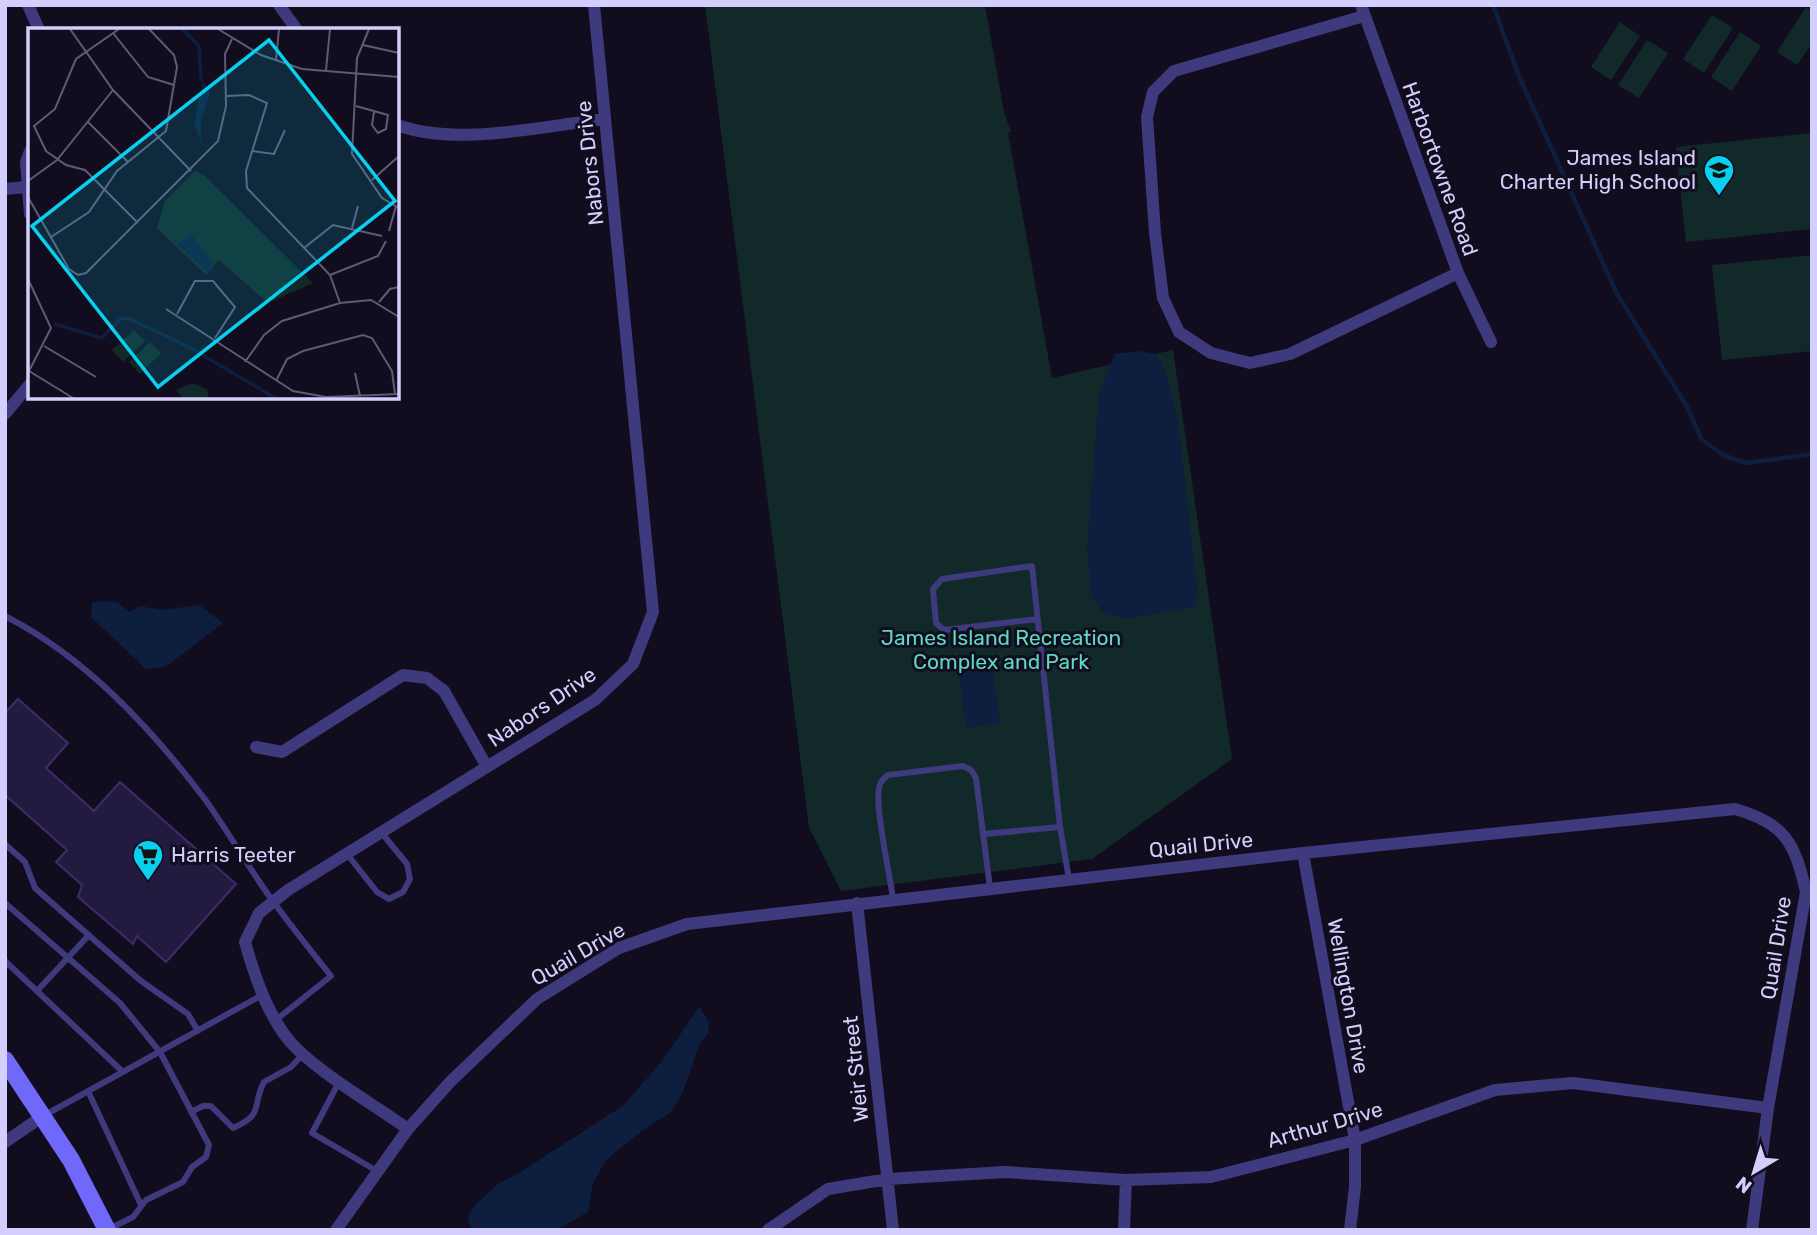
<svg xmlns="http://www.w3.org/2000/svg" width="1817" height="1235" font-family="Rubik,sans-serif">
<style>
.green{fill:#112929}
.water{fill:#0d1e3f}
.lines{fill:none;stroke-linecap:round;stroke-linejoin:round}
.stream{stroke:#0d1e3f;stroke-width:4.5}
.building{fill:#231a40;stroke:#3b2d6b;stroke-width:2}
.service{stroke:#3f3a7d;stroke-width:6}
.minor{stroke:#3f3a7d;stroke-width:12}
.secondary{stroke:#7068f9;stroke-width:18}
.labels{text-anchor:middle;stroke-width:6;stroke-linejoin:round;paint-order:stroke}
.poi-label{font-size:21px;fill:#d4cefd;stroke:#110d1f;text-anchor:end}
.street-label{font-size:21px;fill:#d4cefd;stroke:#110d1f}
.park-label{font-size:21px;fill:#5ddabf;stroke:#110d1f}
.inset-river{fill:none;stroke:#0d1e3f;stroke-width:3.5}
.inset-road{fill:none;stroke:#5f5a78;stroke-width:2}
.view{fill:#09d0ee;fill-opacity:0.15;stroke:#09d0ee;stroke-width:3.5}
.inset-edge{fill:none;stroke:#d4cefd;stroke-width:3.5}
</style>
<rect width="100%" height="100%" fill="#110d1f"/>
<path class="green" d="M705,5H985L1004,112L1011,132L1008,133L1052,378L1173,350L1232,759L1092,859L841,891L809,827Z
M1806,7L1812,11V43L1797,65L1777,52Z
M1712,15L1733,28L1704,73L1683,59Z
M1620,22L1640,36L1611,80L1591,67Z
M1740,32L1761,46L1732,91L1711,77Z
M1647,40L1668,53L1639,98L1618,85Z
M1812,133V229L1686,242L1676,147Z
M1812,255V351L1722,360L1712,265Z"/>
<path class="water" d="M1140,351L1157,354L1166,373L1178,419L1197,587L1196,606L1127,619L1105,614L1091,596L1087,545L1099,393L1115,354Z
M101,601L117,602L130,612L140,606L161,610L199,605L223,623L165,667L146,669L91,617L92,603Z
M992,664L1000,723L966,728L958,669Z
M699,1007L708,1020L709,1032L700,1043L681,1097L670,1113L644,1129L606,1160L593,1183L588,1212L556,1230H471L468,1216L476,1204L499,1183L519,1173L624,1105L662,1061Z"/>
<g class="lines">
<path class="stream" d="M1493,5L1518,74L1617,294L1686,405L1702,440L1725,456L1747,463L1812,454"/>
</g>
<path class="building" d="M18,699L68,743L46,768L94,811L120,782L236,884L166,962L137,936L133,944L78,897L82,885L56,862L67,850L5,795V713Z"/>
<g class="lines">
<path class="service" d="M5,616C85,657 150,727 204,798C228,831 248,867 272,900C291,926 311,951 331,976L277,1019
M1038,619L944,630L936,623L933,589L942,579L1032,566L1060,827
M984,834L1060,827L1069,879
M5,844L25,862L35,888L141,981L188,1014L198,1031
M347,854L377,892L389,899L403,892L410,879L407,864L381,832
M893,899C890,875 875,809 879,788C880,782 884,778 888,775L963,766L971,770L976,778L990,888
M5,903L120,1003L160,1052L209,1145L206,1157L192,1167L183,1182L146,1200L133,1217L109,1229
M5,961L123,1072
M37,991L89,935
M339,1082L312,1133L377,1171
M88,1091L141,1205
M191,1112L203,1106H211L233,1128C265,1114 251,1107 264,1082L291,1067L303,1054
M45,1115L262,995"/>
<path class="minor" d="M28,5L39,30
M279,5L297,30
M1361,5L1458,273L1491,342
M1364,16L1174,71L1153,92L1147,117L1155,233L1163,298L1179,332L1211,353L1250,363L1290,354L1458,273
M397,125C457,147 542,126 605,119
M30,151L26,162L30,214
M5,189L26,187
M5,414L30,384
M256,747L282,752L403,675L427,678L444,691L487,767
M1303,853L1355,1140V1187L1350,1230
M857,903L893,1230
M408,1129C374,1105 326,1077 297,1049C270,1023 255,978 245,942L259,913L288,890L595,700L633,664L653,612L594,5
M5,1142L43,1116
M336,1230L408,1129L450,1082L537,999L619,948L687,924L1303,853L1735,809C1785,823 1795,843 1806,892L1768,1108L1752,1230
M768,1230L828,1189L888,1179L1005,1172L1126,1180L1211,1177L1355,1140L1495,1090L1573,1083L1768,1108
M1124,1230L1126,1180"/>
<path class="secondary" d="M5,1060L71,1160L107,1230"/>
</g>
<defs>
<g id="school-pin" transform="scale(1.575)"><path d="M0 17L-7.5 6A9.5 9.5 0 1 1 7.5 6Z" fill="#09d0ee" stroke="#110d1f"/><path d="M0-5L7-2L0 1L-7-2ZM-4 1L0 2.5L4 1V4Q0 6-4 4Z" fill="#111"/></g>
<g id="supermarket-pin" transform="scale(1.575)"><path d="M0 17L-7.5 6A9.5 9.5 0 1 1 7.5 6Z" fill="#09d0ee" stroke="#110d1f"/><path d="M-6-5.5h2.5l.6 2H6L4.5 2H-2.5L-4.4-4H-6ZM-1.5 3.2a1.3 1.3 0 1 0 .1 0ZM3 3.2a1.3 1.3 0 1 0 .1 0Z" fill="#111"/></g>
</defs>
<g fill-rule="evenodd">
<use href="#school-pin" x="1719" y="170"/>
<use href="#supermarket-pin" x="148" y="855"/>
</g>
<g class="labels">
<g class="poi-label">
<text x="1696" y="165">James Island<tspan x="1696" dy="24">Charter High School</tspan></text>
<text x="171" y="862" text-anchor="start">Harris Teeter</text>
</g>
<g class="street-label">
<text transform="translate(590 163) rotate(-96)" y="7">Nabors Drive</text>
<text transform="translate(1440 169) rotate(70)" y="7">Harbortowne Road</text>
<text transform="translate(542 707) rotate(-34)" y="7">Nabors Drive</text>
<text transform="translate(1201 845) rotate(-6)" y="7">Quail Drive</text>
<text transform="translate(1776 948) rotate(-81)" y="7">Quail Drive</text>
<text transform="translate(578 954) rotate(-30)" y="7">Quail Drive</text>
<text transform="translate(1348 996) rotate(80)" y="7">Wellington Drive</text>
<text transform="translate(856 1069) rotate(-96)" y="7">Weir Street</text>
<text transform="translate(1325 1125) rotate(-16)" y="7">Arthur Drive</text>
</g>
<g class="park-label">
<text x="1001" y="645">James Island Recreation<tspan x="1001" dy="24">Complex and Park</tspan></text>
</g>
</g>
<g transform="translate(28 28)">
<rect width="371" height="371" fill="#110d1f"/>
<path d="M167,143L177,148L285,255L240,275L191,232L178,247L129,200L137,173ZM106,302L117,313L95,334L84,322ZM122,314L133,325L112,346L101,334ZM164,355L179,361L181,370H154L148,362Z" fill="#112929"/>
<path d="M175,51L182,65L173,93V113L166,97ZM164,207L184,234L185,241L180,245L149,216Z" fill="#0d1e3f"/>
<path class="inset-river" d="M154,1L171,18L173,53M26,296L74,310L92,291L100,290L161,319L247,370"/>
<path class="inset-road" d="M42,1L85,62L163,143M91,1L48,31L27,81L6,98L18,123L38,137L57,142L110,195M190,1L233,27L274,41L371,49M341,1L329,30L324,126L354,170L371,180M85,5L120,49L146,57M335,17L371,25M248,32L251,1M298,42L302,1M199,68L221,67L239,75L218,143L219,160L302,247L312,275M328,78L360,87L358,101L350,105L344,97L346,84M59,93L100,134M225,123L246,126L257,102M344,152L371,128M0,153L29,132L85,62M0,169L41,241L50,247L58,245L190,113L198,78L197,26L204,11M324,200L330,178M361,203L368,178M23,209L61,184L89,143L138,103L149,39L146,27L121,1M276,220L305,197L354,208M302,247L350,228L358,213M0,251L23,300L0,345M351,274L362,261L371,259M138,281L265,363L298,369L371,366M149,286L167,253H185L207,279L187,310M16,318L68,349M217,334L236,307L254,293L312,275L343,272L371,289M1,343L45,370M327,345L332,368M248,353L259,331L275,323L335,307L344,310L364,343L367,366"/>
<path class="view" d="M241,12L367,173L130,359L4,198Z"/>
<rect width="371" height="371" class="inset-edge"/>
</g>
<rect width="1817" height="1235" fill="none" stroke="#d4cefd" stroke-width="14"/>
<g transform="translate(1754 1172) rotate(218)" stroke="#110d1f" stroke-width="5" paint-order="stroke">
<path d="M0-5L12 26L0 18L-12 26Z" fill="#d4cefd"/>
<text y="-10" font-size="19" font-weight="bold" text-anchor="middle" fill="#d4cefd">N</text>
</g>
</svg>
